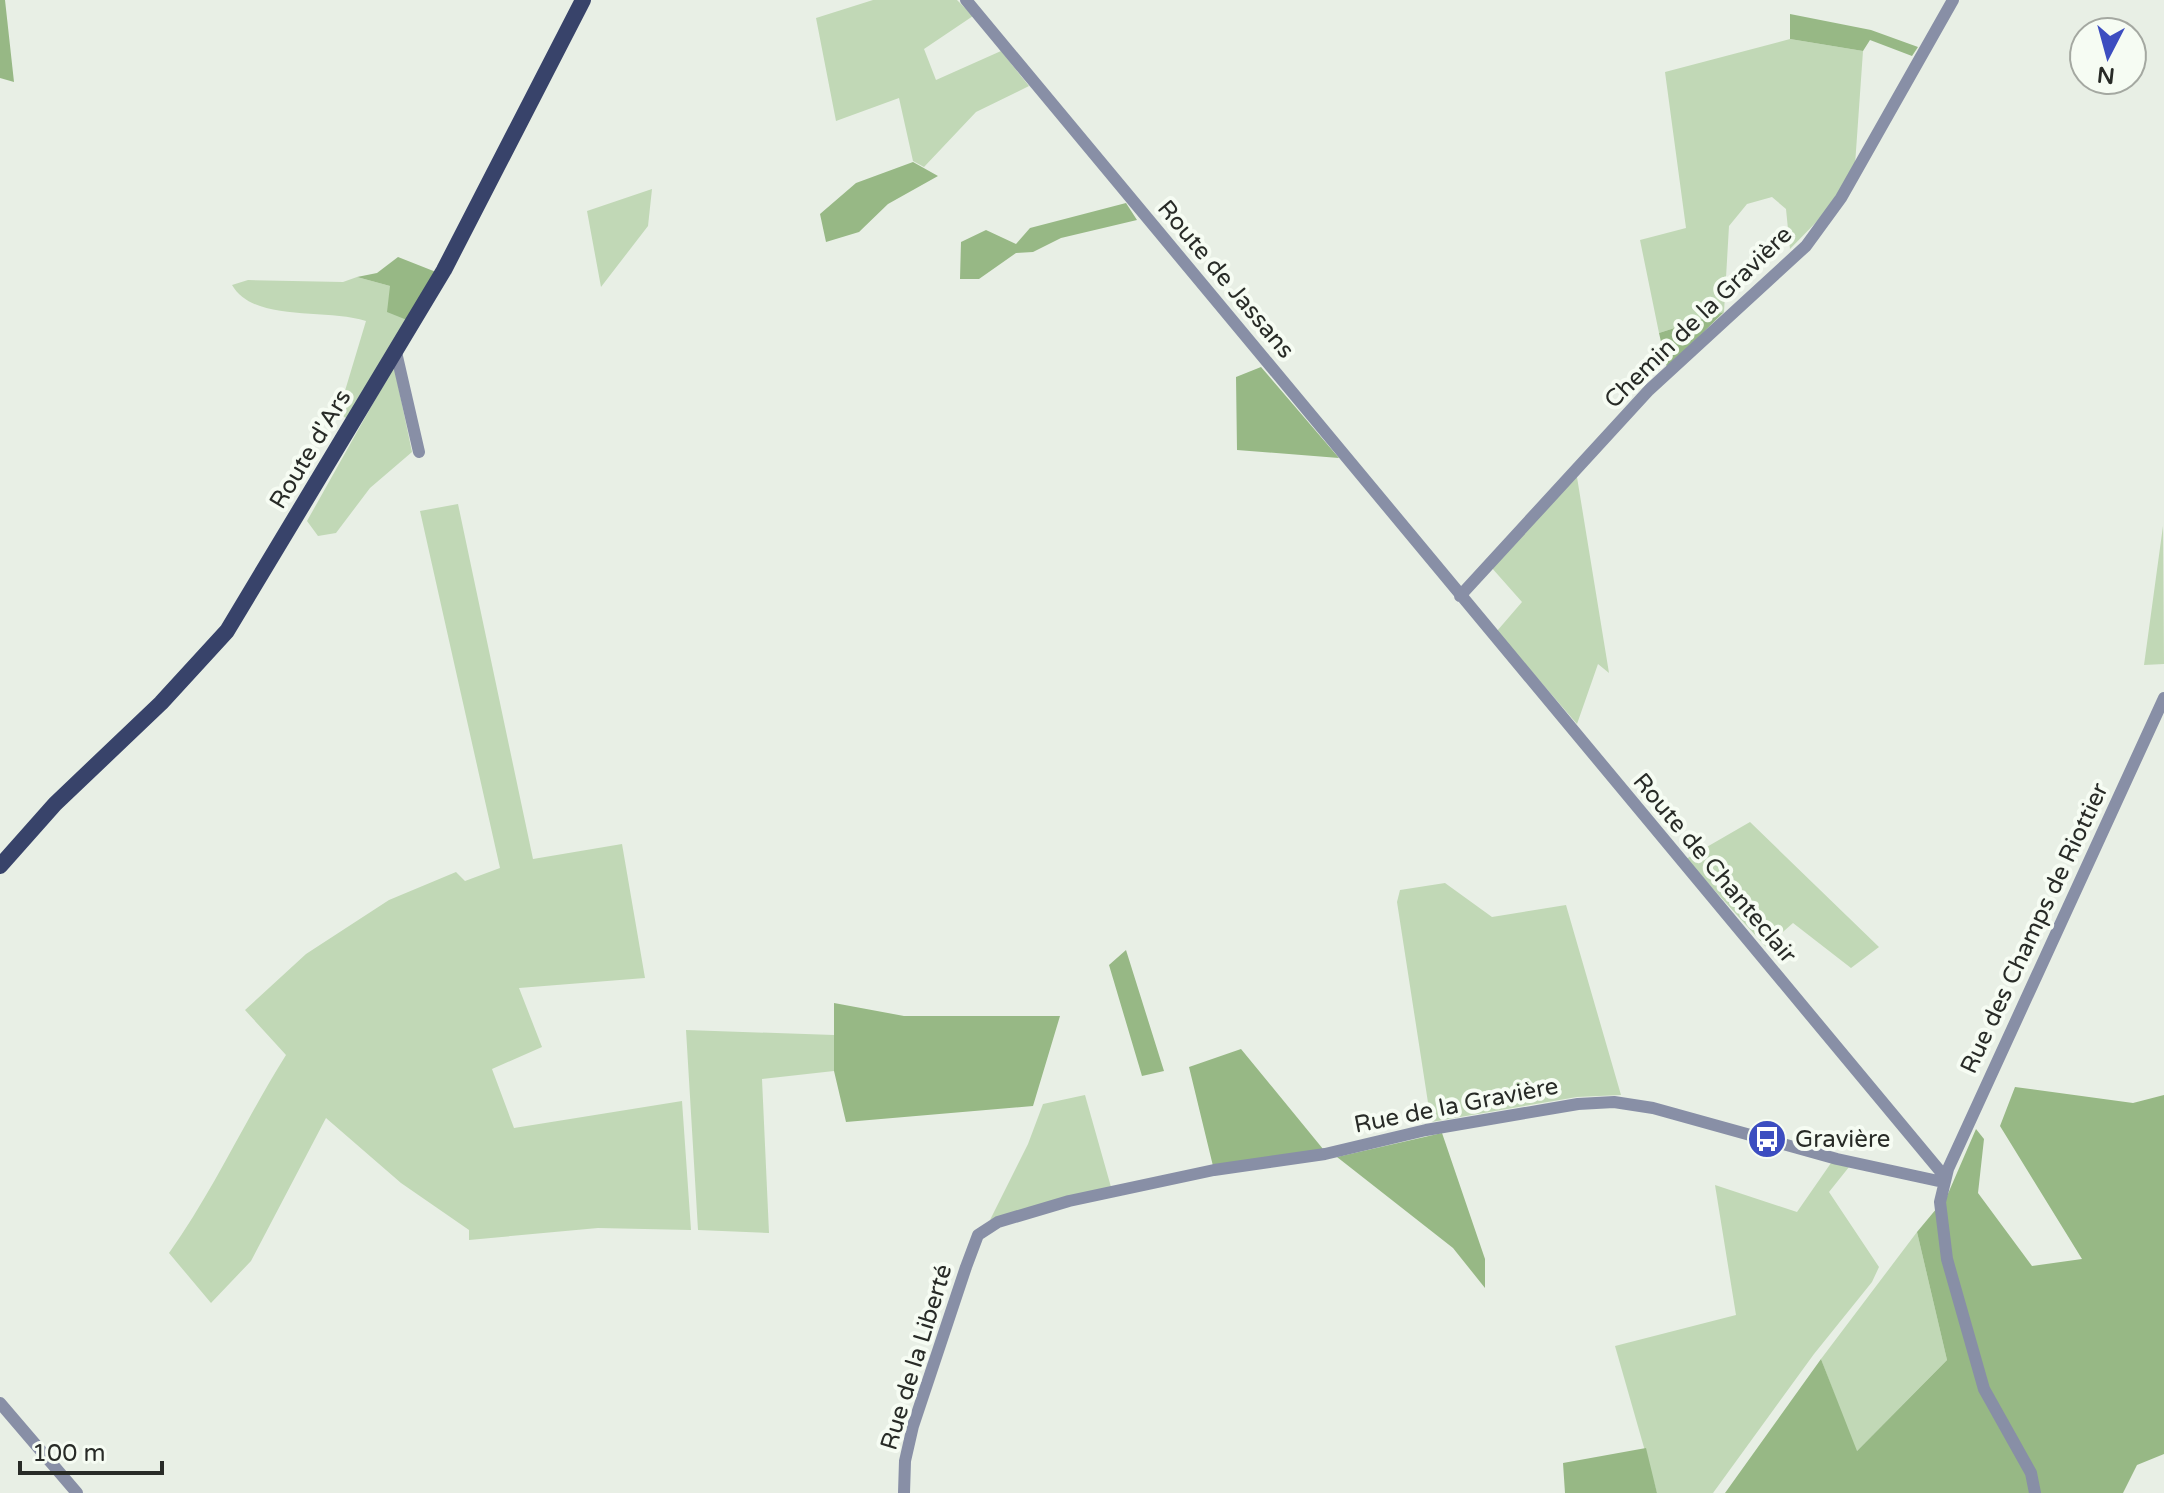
<svg xmlns="http://www.w3.org/2000/svg" width="2164" height="1493" font-family="'Varela Round',sans-serif">
<style>
.green{fill:#c1d8b6}
.forest{fill:#97b885}
.lines{fill:none;stroke-linecap:round;stroke-linejoin:round}
.minor{stroke:#888fa6;stroke-width:12}
.major{stroke:#38436a;stroke-width:16}
.labels{text-anchor:middle;stroke-width:8;stroke-linejoin:round;paint-order:stroke}
.street-label{font-size:24px;fill:#282b27;stroke:#f6fcf3}
.poi-label{font-size:24px;fill:#282b27;stroke:#f6fcf3;text-anchor:start}
</style>
<rect width="100%" height="100%" fill="#e8efe5"/>
<path class="green" d="M873,0H957L973,16L924,49L936,80L1001,51L1029,86L976,112L924,167L913,161L899,98L836,121L816,18Z
M1790,39L1863,51L1855,165L1827,211L1790,249L1786,209L1772,197L1747,204L1729,226L1724,312L1659,333L1640,240L1686,228L1665,72Z
M652,189L648,226L601,287L587,211Z
M357,277L390,286L407,320L348,419L338,414L366,321C325,308 254,323 232,285L248,280L343,282Z
M394,366L412,452L370,488L336,533L318,536L307,521Z
M1576,471L1609,673L1598,664L1577,724L1497,631L1522,602L1491,567Z
M458,504L533,859L622,844L645,978L519,988L542,1047L492,1069L514,1128L682,1101L691,1230L598,1228L469,1240V1230L401,1183L326,1118L251,1261L211,1303L169,1253C214,1190 245,1120 286,1055L245,1010L306,954L389,900L456,872L465,881L500,868L420,511Z
M2163,526L2164,664L2144,665Z
M1750,822L1879,947L1851,968L1793,923L1766,947L1686,859Z
M1445,883L1492,917L1566,905L1621,1095L1577,1097L1431,1122L1397,902L1400,890Z
M686,1030L834,1035V1071L762,1079L769,1233L698,1230Z
M1085,1095L1111,1187L990,1220L1028,1144L1043,1104Z
M1831,1163L1849,1167L1829,1192L1879,1267L1872,1282L1814,1354L1713,1493H1657L1615,1346L1736,1315L1715,1185L1797,1212Z
M1917,1232L1947,1360L1856,1452L1821,1359Z"/>
<path class="forest" d="M0,0H5L14,82L0,78Z
M1790,14L1871,30L1918,47L1912,56L1870,40L1863,51L1790,39Z
M913,162L938,176L888,204L859,232L826,242L820,214L856,183Z
M1126,203L1137,220L1061,238L1033,252L1016,253L979,279H960L961,242L986,230L1016,244L1030,228Z
M398,257L436,272L407,320L387,312L390,286L357,277L377,273Z
M1724,312L1667,368L1659,333Z
M1261,367L1339,458L1237,450L1236,377Z
M1126,950L1164,1071L1142,1076L1109,965Z
M834,1003L904,1016H1060L1033,1106L846,1122L834,1071Z
M1241,1049L1323,1149L1213,1166L1189,1067Z
M2015,1087L2133,1103L2164,1095V1454L2137,1465L2123,1493H1725L1821,1359L1857,1451L1947,1360L1917,1232L1947,1196L1976,1129L1984,1139L1978,1193L2032,1266L2082,1259L2000,1126Z
M1442,1133L1485,1259V1288L1453,1248L1337,1157Z
M1646,1448L1657,1493H1565L1563,1463Z"/>
<g class="lines">
<path class="minor" d="M966,0L1945,1177
M396,352L419,452
M1460,596L1649,390L1806,246L1841,198L1953,0
M0,1403L77,1493
M904,1493L905,1461L913,1426L966,1267L978,1235L998,1222L1069,1201L1214,1170L1325,1154L1426,1130L1578,1104L1614,1102L1653,1108L1837,1159L1943,1182
M2035,1493L2031,1473L1984,1389L1947,1259L1940,1202L1948,1169L2164,698"/>
<path class="major" d="M0,866L55,804L161,703L227,631L444,270L583,0"/>
</g>
<defs>
<g id="bus-disc" transform="scale(2)"><circle r="9.5" fill="#3c4dc0" stroke="#f6fcf3"/><path d="M-5-6H5V4H4V6H2V4H-2V6H-4V4H-5ZM-3.5-4V0h7V-4ZM-3.5 1.2v1.5H-2V1.2ZM2 1.2v1.5H3.5V1.2Z" fill="#fff"/></g>
</defs>
<g fill-rule="evenodd">
<use href="#bus-disc" x="1767" y="1139"/>
</g>
<g class="labels">
<g class="street-label">
<text transform="translate(1226 279) rotate(50)" y="8">Route de Jassans</text>
<text transform="translate(1698 317) rotate(-44)" y="8">Chemin de la Gravière</text>
<text transform="translate(310 449) rotate(-59)" y="8">Route d'Ars</text>
<text transform="translate(1715 868) rotate(50)" y="8">Route de Chanteclair</text>
<text transform="translate(2034 928) rotate(-65)" y="8">Rue des Champs de Riottier</text>
<text transform="translate(1456 1105) rotate(-11)" y="8">Rue de la Gravière</text>
<text transform="translate(916 1357) rotate(-73)" y="8">Rue de la Liberté</text>
</g>
<g class="poi-label">
<text x="1795" y="1147">Gravière</text>
</g>
</g>
<g transform="translate(2108 56) rotate(186)"><circle r="38" fill="#f6fcf3" stroke="#a4a8a1" stroke-width="2"/>
<path d="M0-6L14 30L0 20L-14 30Z" fill="#3c4dc0"/>
<text y="-12" font-size="22" font-weight="bold" text-anchor="middle" fill="#282b27">N</text>
</g>
<path d="M20 1461v12h142v-12" fill="none" stroke="#282b27" stroke-width="4"/>
<text x="32" y="1461" font-size="24" fill="#282b27" stroke="#f6fcf3" stroke-width="6" paint-order="stroke">100 m</text>
</svg>
